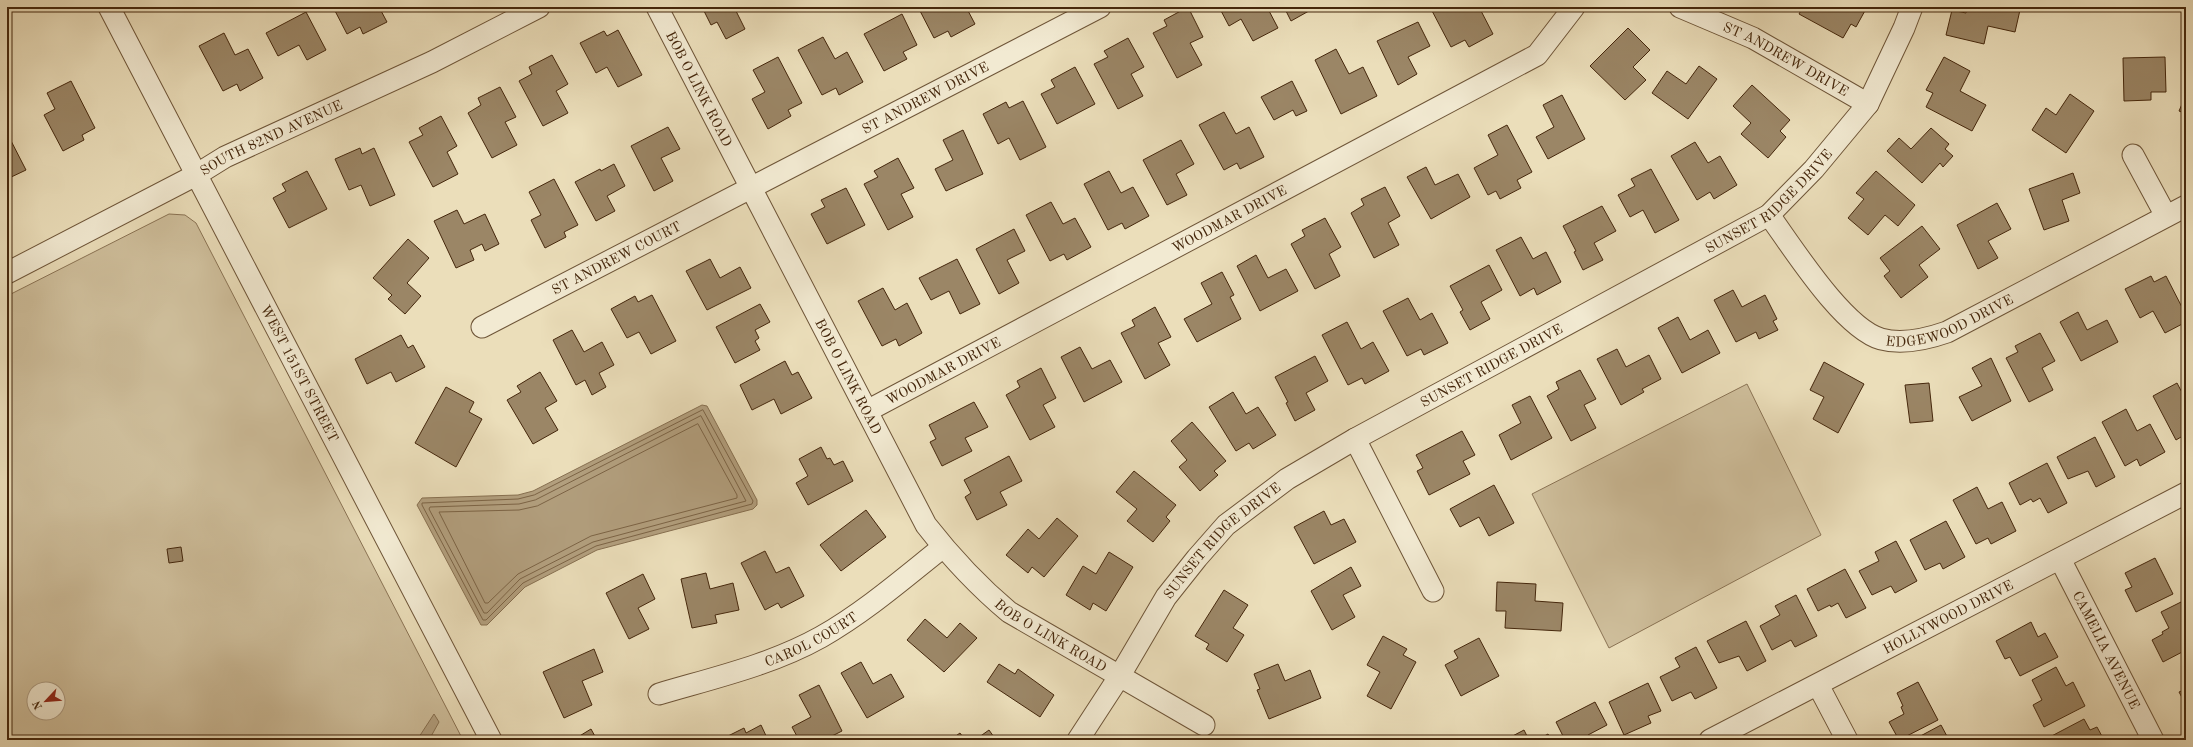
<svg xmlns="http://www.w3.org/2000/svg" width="2193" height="747" font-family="'Old Standard TT',serif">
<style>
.green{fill:#cfbf9c;stroke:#8a7354;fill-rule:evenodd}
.water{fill:#b3a07f;stroke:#877051}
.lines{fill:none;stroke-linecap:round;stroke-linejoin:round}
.shore{stroke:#7c6446;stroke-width:1}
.building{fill:#9b8666;stroke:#45270c}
.minor-casing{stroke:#6e5538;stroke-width:23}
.minor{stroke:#f2ead2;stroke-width:21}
.labels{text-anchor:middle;stroke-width:4;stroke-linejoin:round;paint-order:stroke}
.street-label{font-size:14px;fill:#45270c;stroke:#f2ead2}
</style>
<rect width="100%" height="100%" fill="#ebdeba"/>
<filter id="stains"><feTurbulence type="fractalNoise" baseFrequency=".005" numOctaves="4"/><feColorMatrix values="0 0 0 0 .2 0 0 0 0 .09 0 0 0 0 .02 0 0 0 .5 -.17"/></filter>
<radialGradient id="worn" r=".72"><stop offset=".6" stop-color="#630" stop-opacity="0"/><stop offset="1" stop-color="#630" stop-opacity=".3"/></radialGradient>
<path class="green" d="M169,214L185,215L196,223L463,740H7V296ZM34,689H58V713H34Z
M1747,384L1821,535L1609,648L1532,494Z"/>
<path class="water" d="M702,405L707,406L757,500V505L753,509L597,550L525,587L487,625H481L417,505L422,498L518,495L533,491Z
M434,714L439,722L429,740H417Z"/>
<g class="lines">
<path class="shore" d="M703,410L753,501L752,504L596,546L523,583L486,620H483L422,505V503L518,499L534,495Z
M701,416L746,501L593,542L520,579L487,613H484L429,509L430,507L519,504L535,500Z
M698,424L737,495V498L591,536L518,574L488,603H485L439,512L519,510L537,506Z"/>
</g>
<path class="building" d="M333,7H379L387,22L363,34L360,27L347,34Z
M702,7H734L745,29L726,39L717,22L711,25Z
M918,7H966L975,24L951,37L948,31L934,38Z
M1188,7L1203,37L1190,43L1202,65L1177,78L1153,33L1167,26L1164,20Z
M1219,7H1267L1278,28L1253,41L1241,19L1229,26Z
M1284,7H1316L1291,21Z
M1430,7H1462L1464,10L1471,7H1479L1493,34L1469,47L1465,40L1451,47Z
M1803,7H1867L1856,27L1851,24L1843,38L1799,14Z
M1967,7H2009L2020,10L2015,32L1988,26L1984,44L1946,35L1952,10L1966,13Z
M306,12L326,50L307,60L299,45L278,56L266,33Z
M902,14L917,45L903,52L907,59L884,71L864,34Z
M1418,22L1430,46L1408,57L1417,74L1398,85L1377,41Z
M1628,28L1650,50L1633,67L1646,80L1625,100L1590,66Z
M618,30L642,75L618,87L607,67L596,73L580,43L604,31L607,36Z
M224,33L235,55L248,49L263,78L240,91L237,84L223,91L199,46Z
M823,37L835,59L847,52L863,82L839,95L836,88L822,95L798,50Z
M1128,38L1144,67L1131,74L1143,96L1118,109L1094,64L1108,57L1104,51Z
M1336,49L1349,74L1363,67L1377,96L1341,114L1315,60Z
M552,55L568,84L556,91L568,113L543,126L519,81L532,74L529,67Z
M778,57L802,103L788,110L791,116L768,129L752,99L765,92L753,70Z
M1944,57L1970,71L1960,91L1986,105L1972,131L1926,107L1933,93L1926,90Z
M2165,57L2166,92H2151V100L2124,101L2123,58Z
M1699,66L1717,79L1688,119L1652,93L1667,71L1686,84Z
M1075,67L1095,104L1057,124L1041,94L1055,87L1051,80Z
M71,81L95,128L82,135L84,140L63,151L44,115L55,109L47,93Z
M1292,81L1307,111L1296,116L1293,110L1274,120L1261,97Z
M1752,85L1790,120L1780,131L1786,137L1768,158L1741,134L1751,123L1733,106Z
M500,87L516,117L505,122L517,145L492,158L468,113L481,105L478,98Z
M2070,94L2094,111L2066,153L2032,130L2046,108L2056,115Z
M1562,95L1585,139L1548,159L1536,137L1554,127L1543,105Z
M2186,95V114L2179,111Z
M1023,101L1046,147L1020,160L1009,138L998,144L983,114L1006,102L1009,108Z
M1224,112L1236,134L1249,127L1264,157L1240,169L1237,163L1224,170L1199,125Z
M441,116L457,146L447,152L458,174L433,187L409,142L423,135L419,128Z
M1507,125L1532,172L1517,180L1521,188L1500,199L1496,191L1488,195L1474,168L1498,155L1488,135Z
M668,127L680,149L661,158L673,181L654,191L631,146Z
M1931,128L1949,144L1945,149L1953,156L1943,167L1940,163L1922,183L1887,151L1899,138L1911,149Z
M963,130L983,174L946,191L935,169L953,160L943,140Z
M7,133L26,170L7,179Z
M1181,140L1194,164L1176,174L1187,195L1167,205L1143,160Z
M1695,142L1708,163L1720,156L1737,185L1714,199L1710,192L1697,200L1671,156Z
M360,148L362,154L374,148L395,195L370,206L361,185L349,190L335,159Z
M898,158L914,188L901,194L913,217L888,230L864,184L878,177L874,171Z
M614,164L625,186L607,196L615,211L596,221L575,182L600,169L601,171Z
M1426,167L1435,185L1458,174L1470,197L1431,219L1407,177Z
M1651,169L1679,220L1655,233L1643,210L1630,217L1618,195L1635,186L1631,179Z
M307,171L327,209L289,228L273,198L286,191L282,184Z
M1109,171L1121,193L1133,187L1149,216L1125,229L1122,223L1108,230L1084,184Z
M1876,171L1915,205L1898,226L1885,215L1868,235L1848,218L1864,199L1856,193Z
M2073,173L2080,193L2062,200L2069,221L2044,230L2029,189Z
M554,179L578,225L564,232L566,237L545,248L531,220L541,215L529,192Z
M1385,187L1400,216L1388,223L1399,245L1374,258L1351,213L1364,205L1361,199Z
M846,188L865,225L827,244L811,214L825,207L821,200Z
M1051,202L1063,224L1075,218L1091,247L1067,260L1064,254L1050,261L1026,215Z
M1997,203L2011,229L1988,241L1998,258L1978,269L1957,225Z
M1602,206L1616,231L1594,243L1603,260L1583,270L1574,252L1576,251L1563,226Z
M457,210L464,224L485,214L499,244L485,251L482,244L470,250L474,260L456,268L434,221Z
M1325,218L1341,247L1329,254L1340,276L1315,289L1291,244L1305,236L1302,230Z
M1922,226L1940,249L1919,265L1928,277L1901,298L1884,276L1890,271L1880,258Z
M1014,229L1025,251L1007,260L1019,283L999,294L976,249Z
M1521,237L1533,259L1546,252L1561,282L1537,295L1534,288L1520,296L1496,250Z
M408,239L429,258L407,283L421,296L405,314L388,299L392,295L373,278Z
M1256,255L1268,278L1286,269L1298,291L1260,311L1237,266Z
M710,259L720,278L740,267L751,288L707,310L686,271Z
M957,259L980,304L960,314L949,291L931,300L919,278Z
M1489,265L1502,290L1481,302L1490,319L1470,330L1460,312L1463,310L1450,286Z
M1222,272L1234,295L1230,297L1241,319L1197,342L1184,319L1212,304L1201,283Z
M2151,276L2154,282L2166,276L2186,315V322L2165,333L2153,311L2140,318L2125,289Z
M883,288L895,310L907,303L922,333L899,346L896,339L882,346L858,301Z
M1733,290L1742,307L1765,295L1777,319L1773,321L1778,330L1759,339L1756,332L1736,342L1714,300Z
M652,295L676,341L651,354L639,332L627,338L611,309L635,296L638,302Z
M1408,298L1420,320L1432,313L1448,343L1424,355L1421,349L1407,356L1383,311Z
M760,304L770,322L755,330L759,338L755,341L760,350L735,363L716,327Z
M1155,307L1171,337L1158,343L1170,365L1145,379L1121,333L1135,326L1132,320Z
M2078,312L2087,330L2107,320L2118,342L2081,361L2060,322Z
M1678,317L1690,340L1708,330L1720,353L1682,373L1658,328Z
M1347,322L1361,349L1373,342L1389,371L1365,384L1362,378L1348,385L1322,335Z
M572,330L584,352L602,342L614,365L599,373L606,387L592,395L585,380L576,385L553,340Z
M2040,333L2055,361L2042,368L2053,390L2029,402L2006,358L2018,352L2015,346Z
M401,335L408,348L413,345L425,367L396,382L391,372L367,384L355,359Z
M1080,347L1092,369L1110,360L1122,382L1084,402L1061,357Z
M1617,349L1626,367L1649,355L1661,379L1642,389L1644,392L1621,405L1597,359Z
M1315,356L1328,381L1306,393L1315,410L1295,421L1286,403L1288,402L1275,377Z
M1991,358L2011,401L1972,421L1959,397L1982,386L1972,368Z
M785,361L792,375L798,372L812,398L781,414L774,399L752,410L740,385Z
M1824,362L1864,384L1838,433L1813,419L1824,397L1810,390Z
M1041,368L1056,398L1043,405L1055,427L1030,440L1006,395L1020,387L1017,381Z
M1580,370L1596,399L1584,405L1596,428L1571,441L1547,396L1559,389L1556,382Z
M540,372L557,401L545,408L558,430L533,444L507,400L521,392L517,386Z
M1929,383L1933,421L1910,423L1905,385Z
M2177,383L2186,400V434L2176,440L2153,396Z
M446,387L474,402L469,412L482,419L456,467L415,443Z
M1233,392L1246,414L1258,407L1276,435L1253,449L1249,443L1236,451L1209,407Z
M1530,396L1552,438L1511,460L1499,435L1521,423L1512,405Z
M974,402L988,427L965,438L972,451L942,466L930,442L936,439L929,425Z
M2126,409L2137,431L2150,424L2165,452L2140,466L2137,459L2125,466L2102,422Z
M1192,422L1226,461L1214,471L1218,475L1200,491L1179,467L1187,460L1171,441Z
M1462,431L1475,455L1463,461L1470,474L1429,495L1417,471L1423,468L1416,455Z
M2095,437L2115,477L2096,487L2088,471L2068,479L2057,457Z
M821,447L827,459L830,458L834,465L843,461L853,481L808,505L796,483L808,476L799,459Z
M1009,456L1022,481L1000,492L1007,505L977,520L965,497L971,493L964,480Z
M2047,463L2067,503L2048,513L2040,498L2033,502L2031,499L2020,505L2009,483Z
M1134,471L1176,505L1166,517L1170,521L1153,542L1127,521L1137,509L1116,492Z
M1494,485L1514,523L1489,536L1479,517L1460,527L1450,509Z
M1977,487L1988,509L2002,502L2016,531L1991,544L1988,538L1976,544L1953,500Z
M866,510L886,537L841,571L820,545Z
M1324,511L1331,525L1344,519L1356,542L1314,564L1294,527Z
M1057,518L1078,536L1044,577L1032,567L1028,573L1006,555L1028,529L1039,539Z
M1946,521L1965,557L1943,569L1940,563L1925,570L1910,540Z
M1896,541L1917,581L1895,593L1891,586L1872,595L1859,571L1879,561L1875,552Z
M181,547L183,561L169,563L167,549Z
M765,551L776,573L789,567L804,596L781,608L778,603L765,610L741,563Z
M1109,552L1133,567L1106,611L1093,603L1090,610L1066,595L1083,566L1096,574Z
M2155,558L2173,594L2136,612L2125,590L2132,587L2125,573Z
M1351,567L1361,586L1343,595L1355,617L1332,630L1311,591Z
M1845,569L1866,608L1846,618L1838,603L1831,607L1830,605L1818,611L1807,589Z
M706,573L710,589L733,583L739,610L715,615L717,623L692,628L681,579Z
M643,574L655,599L638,608L649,629L629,639L606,593Z
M1497,582L1536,584L1535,601L1563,603L1561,631L1505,628L1506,611H1496Z
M1224,590L1248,605L1233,628L1244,635L1227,662L1206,649L1209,644L1195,636Z
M1796,595L1817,636L1795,647L1791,640L1772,650L1760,626L1780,615L1775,606Z
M2181,602L2186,612V650L2163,662L2152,640L2163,634L2162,632L2169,628L2161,612Z
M925,619L947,638L960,623L977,638L944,672L907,640Z
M1746,621L1766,661L1747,671L1739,656L1719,663L1707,641Z
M2031,622L2038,637L2045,633L2058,657L2020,676L2010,657L2005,659L1996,641Z
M1383,636L1407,649L1403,655L1416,662L1391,709L1367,696L1380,672L1367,665Z
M1479,638L1499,676L1461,696L1445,665L1458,658L1454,651Z
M1696,647L1717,688L1695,699L1691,692L1672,701L1660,677L1680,667L1675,658Z
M594,649L603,672L582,681L592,705L564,718L543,672Z
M861,662L873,684L891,674L904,697L867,718L841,673Z
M999,664L1015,674L1018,669L1054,695L1040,717L987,682Z
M1278,664L1285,681L1310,670L1321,698L1269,719L1257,690L1260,689L1254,674Z
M2056,667L2066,686L2073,682L2085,706L2044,727L2033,705L2042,700L2032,680Z
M1918,682L1938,720L1899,740L1889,722L1904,714L1901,707L1903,706L1897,693Z
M1648,683L1661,711L1648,716L1651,723L1624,735L1609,702Z
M819,685L842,731L824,740H799L792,727L811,717L799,695Z
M2186,689V705L2179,692Z
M1595,702L1607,725L1588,735L1590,740H1565L1556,722Z
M2084,719L2090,730L2097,727L2104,740H2044Z
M761,725L768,740L722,739L744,728L746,733Z
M1941,725L1949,740H1913Z
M591,729L597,740H573Z
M989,730L996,740H975Z
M1524,730L1529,740H1505Z
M960,733L965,740H950Z
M1548,734L1552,740H1537Z"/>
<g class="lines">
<g class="minor-casing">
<g id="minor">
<path id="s1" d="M109,7L491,740"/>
<path id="s2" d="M657,7L926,525C951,557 978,586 1009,612L1204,725"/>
<path id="s3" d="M1680,7L1753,38L1868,104"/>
<path d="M2133,155L2166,216"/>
<path id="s4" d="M1769,215C1793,248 1843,328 1881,339C1903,345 1927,339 1947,332L2186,206"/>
<path id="s5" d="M7,273L196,175L225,157L432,62L539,7"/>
<path id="s6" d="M482,327L1100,7"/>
<path id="s7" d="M867,411L1537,55L1574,7"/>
<path d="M1355,439L1433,591"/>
<path id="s8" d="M2060,559L2153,740"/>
<path d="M1818,685L1847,740"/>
<path id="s9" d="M659,694C713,678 771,665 821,637C865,612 904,578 943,547"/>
<path id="s10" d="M1078,740L1119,677L1166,597L1197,558L1226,525L1287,479L1355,439L1769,215L1814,169L1868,104L1904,28L1912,7"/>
<path id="s11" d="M1710,740L2186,493"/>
</g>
</g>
<use href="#minor" class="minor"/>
</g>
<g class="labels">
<g class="street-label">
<text dy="5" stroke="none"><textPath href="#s3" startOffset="118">ST ANDREW DRIVE</textPath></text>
<text dy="5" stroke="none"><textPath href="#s2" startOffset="92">BOB O LINK ROAD</textPath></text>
<text dy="5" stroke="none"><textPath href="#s6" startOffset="499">ST ANDREW DRIVE</textPath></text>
<text dy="5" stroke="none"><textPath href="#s5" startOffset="297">SOUTH 82ND AVENUE</textPath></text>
<text dy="5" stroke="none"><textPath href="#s10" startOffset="896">SUNSET RIDGE DRIVE</textPath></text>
<text dy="5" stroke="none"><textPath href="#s7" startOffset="410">WOODMAR DRIVE</textPath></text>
<text dy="5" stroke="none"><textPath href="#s6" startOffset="151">ST ANDREW COURT</textPath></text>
<text dy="5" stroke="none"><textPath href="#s4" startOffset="242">EDGEWOOD DRIVE</textPath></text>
<text dy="5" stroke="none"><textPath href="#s10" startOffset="572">SUNSET RIDGE DRIVE</textPath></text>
<text dy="5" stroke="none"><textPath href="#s7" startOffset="86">WOODMAR DRIVE</textPath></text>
<text dy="5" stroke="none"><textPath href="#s1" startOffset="413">WEST 151ST STREET</textPath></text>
<text dy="5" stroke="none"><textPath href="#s2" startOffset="416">BOB O LINK ROAD</textPath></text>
<text dy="5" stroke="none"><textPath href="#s10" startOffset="248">SUNSET RIDGE DRIVE</textPath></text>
<text dy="5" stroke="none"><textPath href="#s11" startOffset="268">HOLLYWOOD DRIVE</textPath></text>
<text dy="5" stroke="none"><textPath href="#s2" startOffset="752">BOB O LINK ROAD</textPath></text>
<text dy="5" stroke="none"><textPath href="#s9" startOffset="162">CAROL COURT</textPath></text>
<text dy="5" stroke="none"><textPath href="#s8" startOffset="102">CAMELIA AVENUE</textPath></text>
</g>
</g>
<rect width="2193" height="747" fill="none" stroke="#ebdeba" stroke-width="24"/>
<rect x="8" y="8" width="2177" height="731" fill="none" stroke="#45270c" stroke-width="2"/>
<rect x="12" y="12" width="2169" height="723" fill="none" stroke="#45270c"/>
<g transform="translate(46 701) rotate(244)"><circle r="19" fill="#f2ead2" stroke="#ad9c83"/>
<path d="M0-3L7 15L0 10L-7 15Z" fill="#8f2418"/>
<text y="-6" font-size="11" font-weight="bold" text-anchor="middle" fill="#45270c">N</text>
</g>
<rect width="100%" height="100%" filter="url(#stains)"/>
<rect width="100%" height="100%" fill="url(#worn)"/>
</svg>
